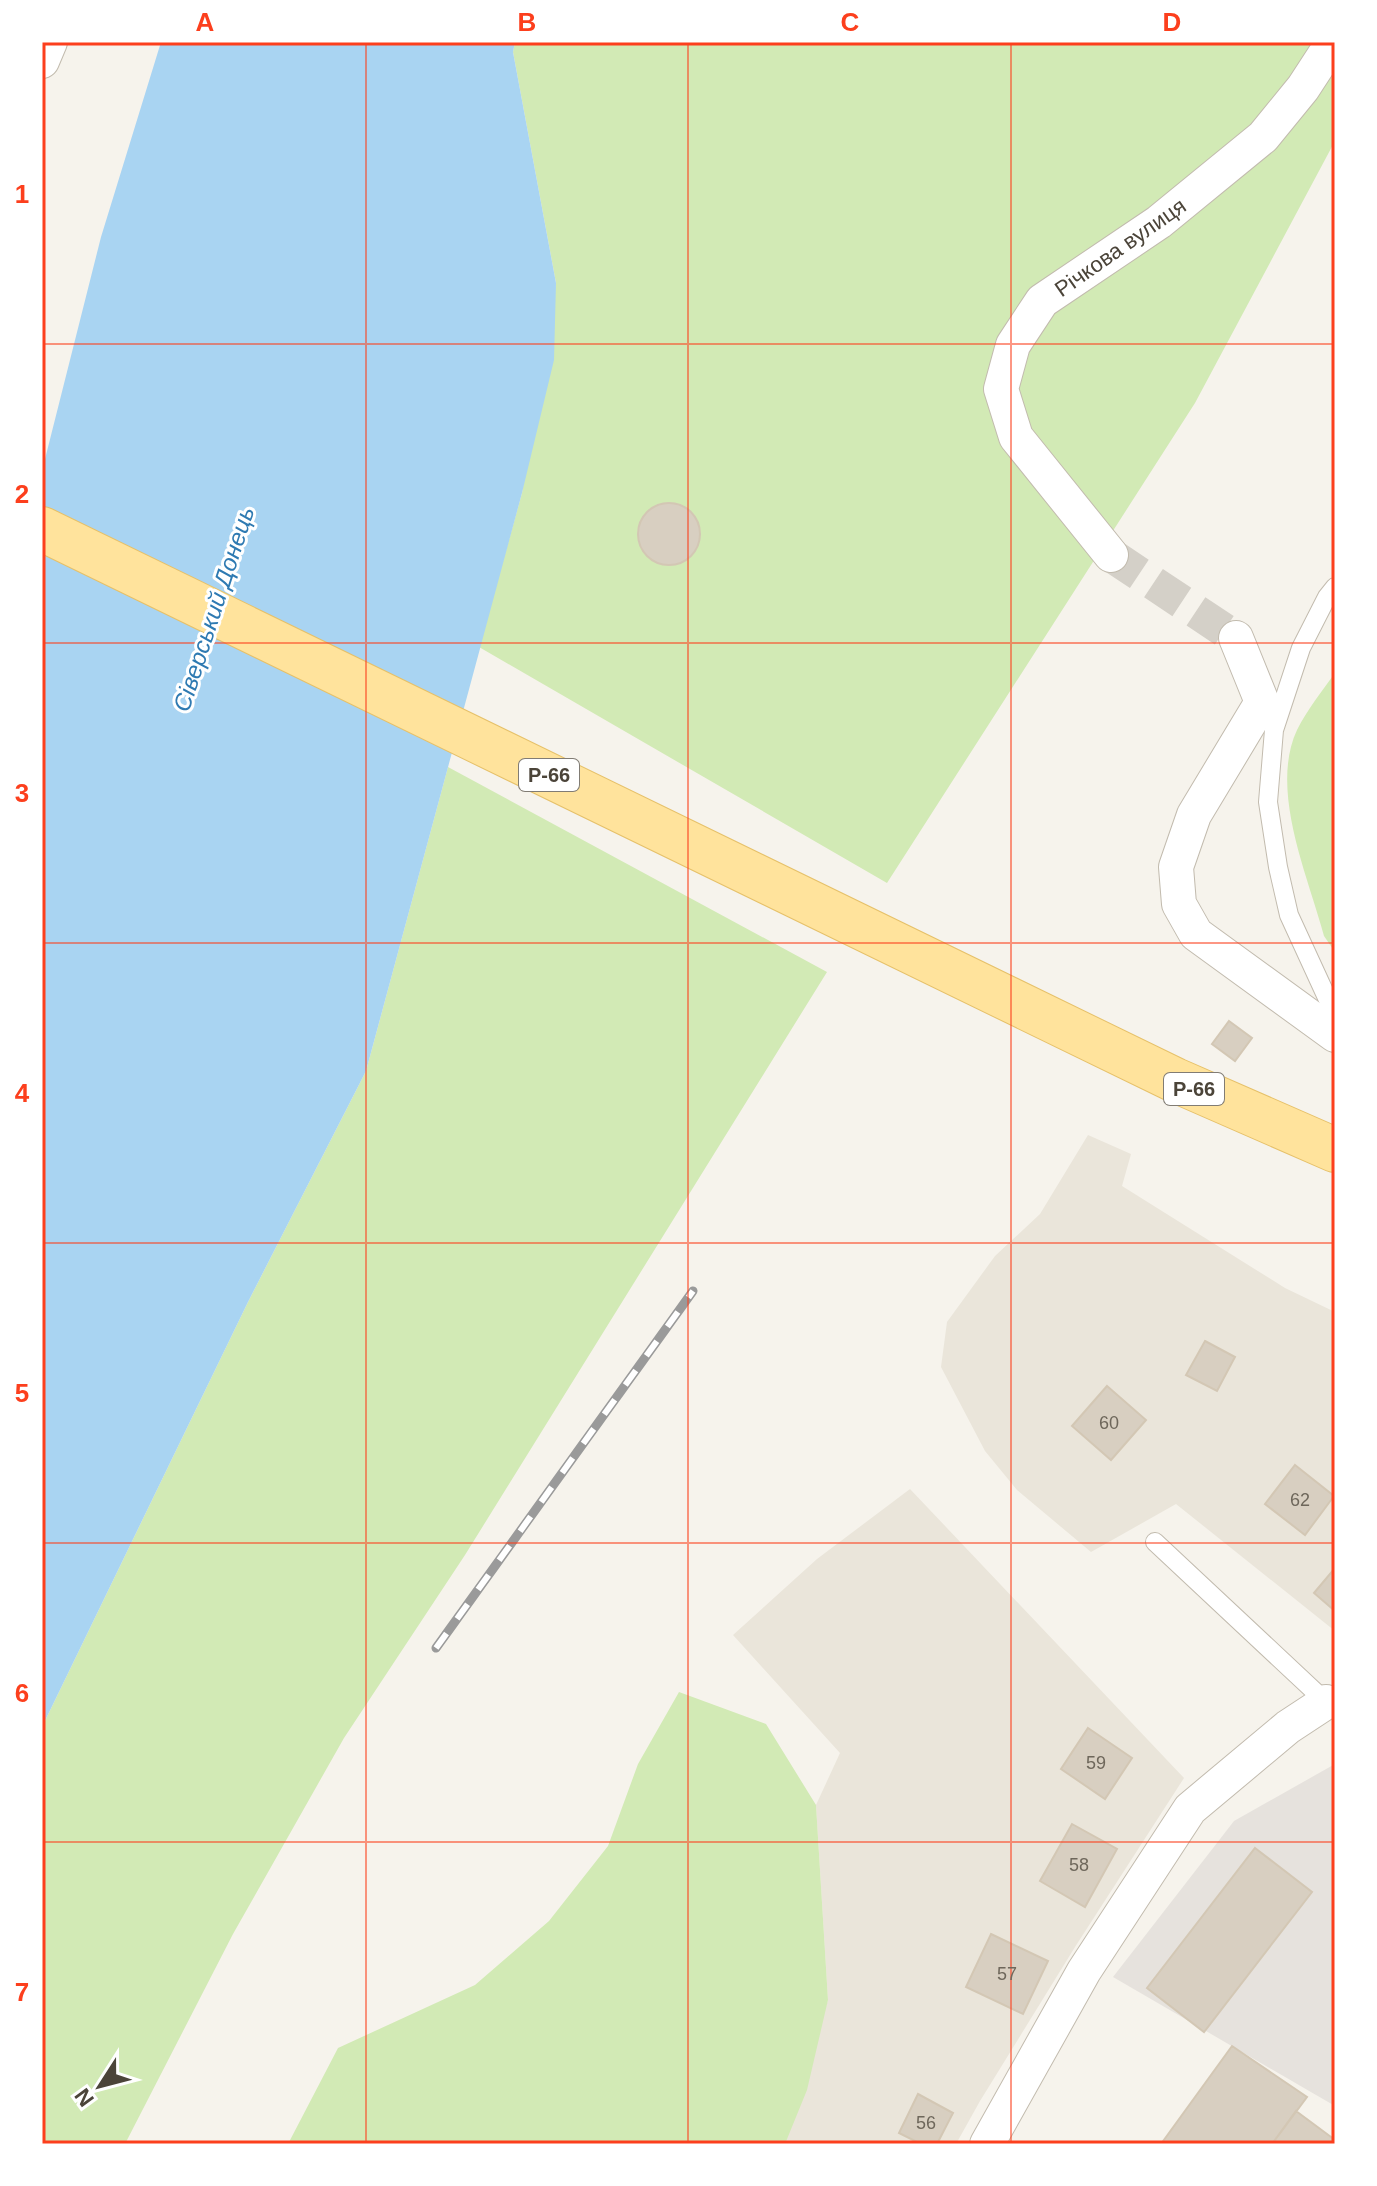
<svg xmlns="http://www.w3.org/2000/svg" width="1377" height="2186" font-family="Arial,sans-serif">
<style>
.residential{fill:#eae5da}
.industrial{fill:#e6e2dd}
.green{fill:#d2eab5}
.water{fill:#a9d4f2}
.building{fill:#d8cfc1;stroke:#d3c7b4;stroke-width:2}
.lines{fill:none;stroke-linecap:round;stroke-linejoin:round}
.street-tunnel{stroke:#d4d0c8;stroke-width:34;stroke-dasharray:34 17;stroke-linecap:butt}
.lane-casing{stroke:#c2bbae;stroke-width:20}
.street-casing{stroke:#c2bbae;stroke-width:36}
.primary-casing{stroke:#e6c16a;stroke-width:46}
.lane{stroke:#fff;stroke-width:18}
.street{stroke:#fff;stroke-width:34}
.primary{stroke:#ffe39c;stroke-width:44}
.rail-casing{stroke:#9a9a9a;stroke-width:9}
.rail{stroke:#fff;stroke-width:6;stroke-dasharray:18;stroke-linecap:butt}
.grid{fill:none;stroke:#fc3f1d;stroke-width:2;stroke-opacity:0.55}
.labels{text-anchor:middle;stroke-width:6;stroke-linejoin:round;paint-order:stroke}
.number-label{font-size:18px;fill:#6e675b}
.shield{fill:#fff;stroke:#817c74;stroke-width:2}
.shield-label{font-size:20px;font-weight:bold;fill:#4b4439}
.street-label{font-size:22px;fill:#4b4439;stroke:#fff}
.water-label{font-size:24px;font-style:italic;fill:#2e7ab2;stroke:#fff}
.neatline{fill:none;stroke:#fc3f1d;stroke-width:3}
.grid-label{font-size:26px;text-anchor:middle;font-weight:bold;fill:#fc3f1d}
</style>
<rect width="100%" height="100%" fill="#f6f3ec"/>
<path class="residential" d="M1088,1135L1131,1154L1122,1186L1285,1288L1335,1312V1631L1176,1504L1091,1552L1017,1490L985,1451L941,1367L947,1322L995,1256L1040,1214Z
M910,1489L1184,1778L1075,1947L980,2101L956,2144H784L828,2000L816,1805L840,1753L733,1635L817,1559Z"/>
<path class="industrial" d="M1335,1764V2106L1113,1977L1234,1821Z"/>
<path class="green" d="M515,42H1335V141L1195,403L887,883L479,647L522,493L556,283L513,52Z
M1335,673V952L1324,936C1308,876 1269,790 1297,730C1307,710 1322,691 1335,673Z
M448,767L827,972L465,1555L344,1738L233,1934L125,2144H42V1727L248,1302L366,1071Z
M679,1692L766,1724L816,1805L828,2000L807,2090L785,2144H562L560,2141L558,2144H288L338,2048L475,1985L549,1921L608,1846L638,1764Z"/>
<path class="water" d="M161,42H515L513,52L556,283L554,360L522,493L366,1071L248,1302L42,1727V471L101,237Z"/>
<path class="building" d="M638 534a31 31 0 1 1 62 0a31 31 0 1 1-62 0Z
M1229,1021L1252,1038L1235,1061L1212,1044Z
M1205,1341L1235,1357L1217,1391L1186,1375Z
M1107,1386L1146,1420L1111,1460L1072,1426Z
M1295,1465L1334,1496L1305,1535L1265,1504Z
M1335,1568V1611L1314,1593Z
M1088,1728L1132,1758L1105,1799L1061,1769Z
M1072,1824L1117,1849L1085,1907L1040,1881Z
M1255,1848L1312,1892L1204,2032L1147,1988Z
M991,1934L1048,1961L1023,2014L966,1987Z
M1232,2046L1307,2097L1272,2144H1161Z
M918,2094L953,2113L937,2144H921L899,2133Z
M1296,2111L1335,2140V2144H1272Z"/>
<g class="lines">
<path class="street-tunnel" d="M1111,555L1236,638"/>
<g class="lane-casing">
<path id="lane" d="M1335,587L1327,597L1301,648L1274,730L1268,802L1278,867L1289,915L1335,1015
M1155,1542L1326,1702"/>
</g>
<g class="street-casing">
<path id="street" d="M42,61L50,42
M1111,555L1016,437L1001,389L1013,345L1042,301L1159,222L1263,137L1303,88L1333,42
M1236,638L1262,702L1194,815L1176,867L1179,904L1196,934L1335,1035
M987,2144L1084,1971L1190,1809L1288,1727L1326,1702"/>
</g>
<g class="primary-casing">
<path id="primary" d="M42,529L1175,1080L1335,1150"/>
</g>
<use href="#lane" class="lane"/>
<use href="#street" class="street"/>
<use href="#primary" class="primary"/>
<g class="rail-casing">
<path id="rail" d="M436,1648L693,1291"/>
</g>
<use href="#rail" class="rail"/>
</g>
<path class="grid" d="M366,42V2144M688,42V2144M1011,42V2144M42,344H1335M42,643H1335M42,943H1335M42,1243H1335M42,1543H1335M42,1842H1335"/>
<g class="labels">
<g class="number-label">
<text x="1109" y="1429">60</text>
<text x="1300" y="1506">62</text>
<text x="1096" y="1769">59</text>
<text x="1079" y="1871">58</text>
<text x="1007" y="1980">57</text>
<text x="926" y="2129">56</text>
</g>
<g class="shield">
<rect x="519" y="759" width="60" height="32" rx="6"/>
<rect x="1164" y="1073" width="60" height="32" rx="6"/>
</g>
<g class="shield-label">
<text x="549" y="782">Р-66</text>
<text x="1194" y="1096">Р-66</text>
</g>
<g class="street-label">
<text transform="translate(1120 247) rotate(-35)" y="8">Річкова вулиця</text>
</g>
<g class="water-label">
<text transform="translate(214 609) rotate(-72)" y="8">Сіверський Донець</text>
</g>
</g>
<rect width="1377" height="2186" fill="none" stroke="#ffffff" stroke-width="88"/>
<g transform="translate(100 2086) rotate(234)" stroke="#ffffff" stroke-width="6" paint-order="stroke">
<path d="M0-6L14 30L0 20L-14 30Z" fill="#4b4439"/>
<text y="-12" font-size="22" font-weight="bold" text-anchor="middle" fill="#4b4439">N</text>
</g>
<rect x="44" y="44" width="1289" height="2098" class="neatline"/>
<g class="grid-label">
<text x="205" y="31">A</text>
<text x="527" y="31">B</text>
<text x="850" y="31">C</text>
<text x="1172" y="31">D</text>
<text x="22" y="203">1</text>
<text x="22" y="503">2</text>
<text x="22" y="802">3</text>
<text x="22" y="1102">4</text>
<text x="22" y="1402">5</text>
<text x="22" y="1702">6</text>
<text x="22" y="2001">7</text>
</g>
</svg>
